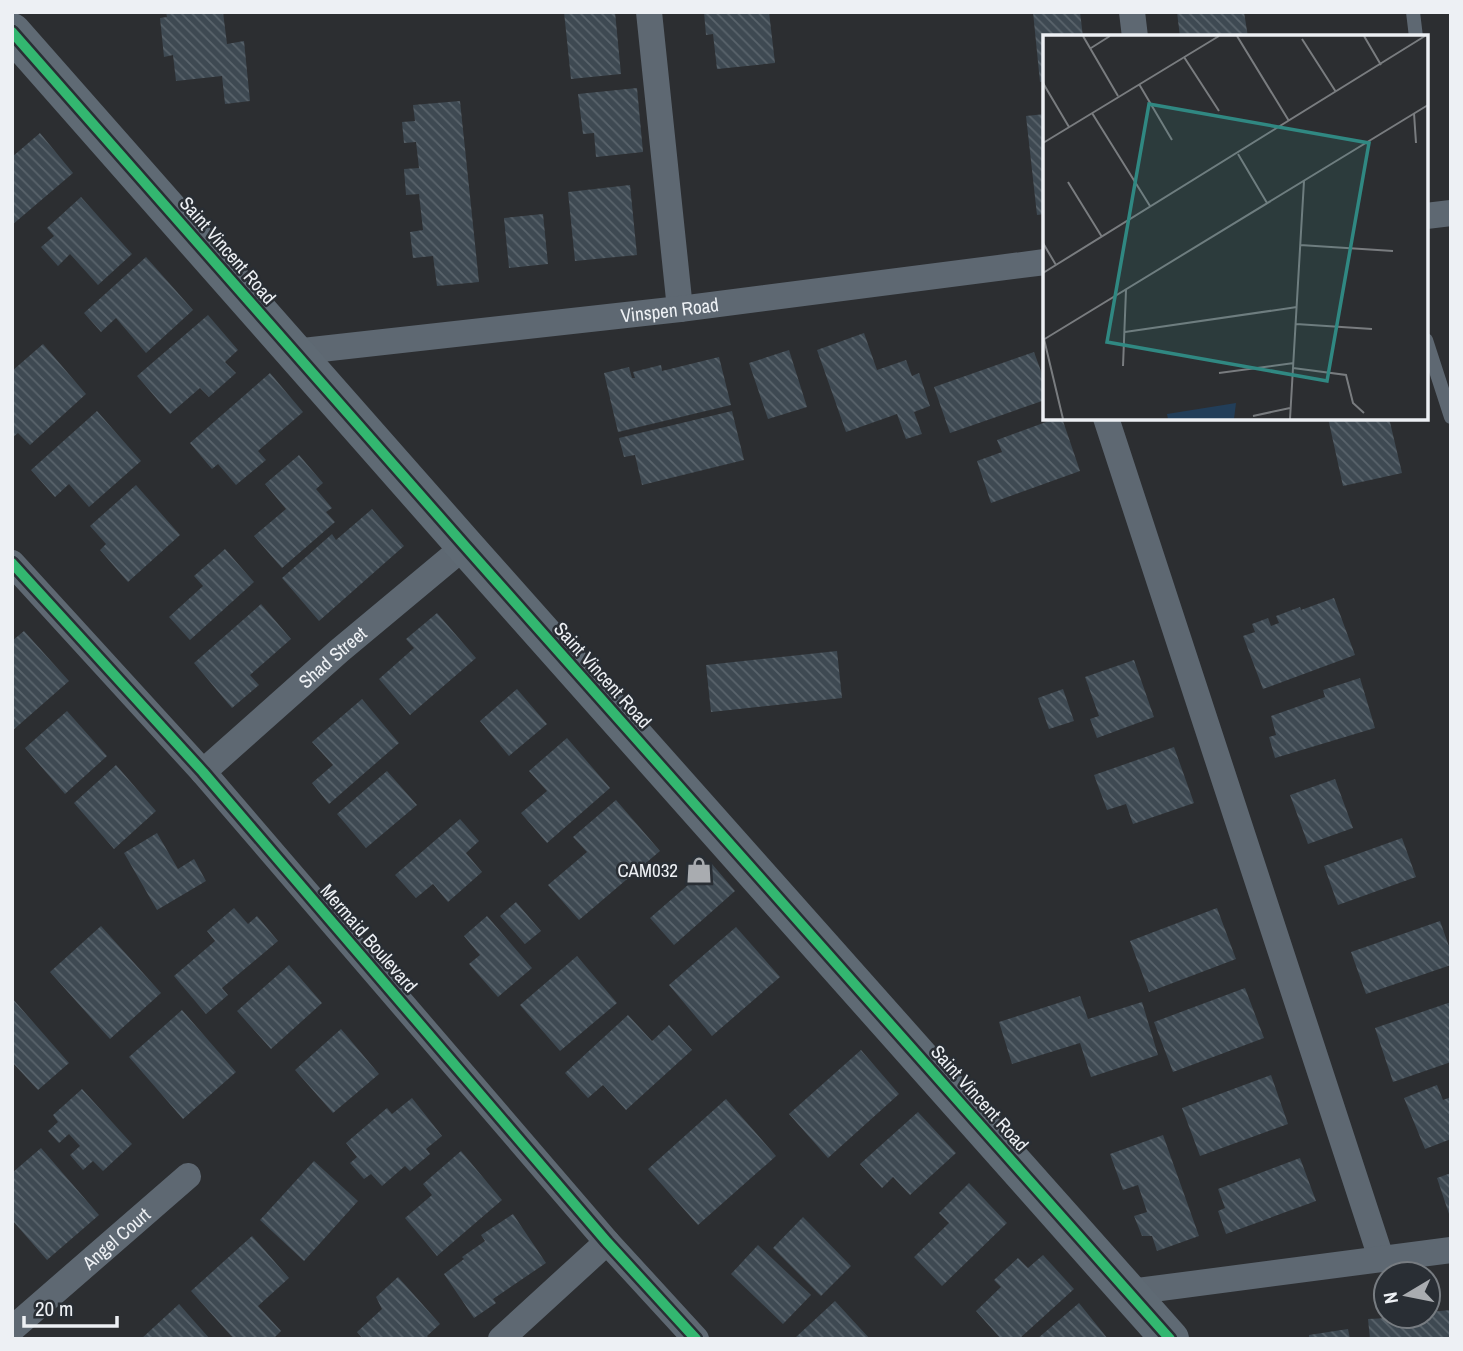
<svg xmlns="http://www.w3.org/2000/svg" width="1463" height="1351" font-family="'Archivo Narrow',sans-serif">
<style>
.building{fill:url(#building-back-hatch)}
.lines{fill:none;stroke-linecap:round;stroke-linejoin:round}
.lane{stroke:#5e6872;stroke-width:14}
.street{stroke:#5e6872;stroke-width:26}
.secondary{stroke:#5f6a74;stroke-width:38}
.cycleway-casing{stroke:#292e34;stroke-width:15}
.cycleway{stroke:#33b770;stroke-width:10}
.labels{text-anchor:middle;stroke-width:5;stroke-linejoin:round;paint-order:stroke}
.street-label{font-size:19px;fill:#edf0f4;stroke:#292e34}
.poi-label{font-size:19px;fill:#edf0f4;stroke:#292e34;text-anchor:end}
.inset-road{fill:none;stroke:#797c7f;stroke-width:2}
.view{fill:#308882;fill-opacity:0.15;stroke:#308882;stroke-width:3.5}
.inset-edge{fill:none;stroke:#edf0f4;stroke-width:3.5}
</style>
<defs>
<pattern id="building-back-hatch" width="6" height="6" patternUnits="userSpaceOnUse" patternTransform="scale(1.75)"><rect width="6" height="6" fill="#3e4952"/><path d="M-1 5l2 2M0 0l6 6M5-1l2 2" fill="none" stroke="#5a646c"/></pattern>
</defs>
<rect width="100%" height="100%" fill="#2c2e31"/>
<path class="building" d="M166,12H223L227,44L244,41L250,101L225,104L222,76L176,81L173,55L164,57L160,18L167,17Z
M564,12H615L621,74L571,79Z
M704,12H769L775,63L717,69L713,34L706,35Z
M1033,12H1080L1083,37H1045V81L1040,82Z
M1177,12H1244L1248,37H1180Z
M637,88L643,152L596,157L594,133L583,134L578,94Z
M460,101L479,282L437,286L433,256L413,258L410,232L423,230L419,194L406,195L404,169L419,168L416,142L404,143L402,122L415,121L413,105Z
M1045,114V214L1037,215L1026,116Z
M40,133L73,173L12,225V157Z
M630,185L637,255L575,261L568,192Z
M81,197L132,254L98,285L70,254L58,266L41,247L54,236L47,228Z
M543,214L548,264L509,268L504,218Z
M146,257L193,310L146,353L116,318L101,332L84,313Z
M208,315L238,350L225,362L236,373L209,397L200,388L170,414L137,376Z
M864,333L877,370L906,360L912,376L919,373L930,406L914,412L922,434L906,439L897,414L846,432L817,350Z
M43,344L86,394L30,445L18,433L12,438V371Z
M789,350L807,407L768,419L749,363Z
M1034,352L1045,382V400L950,433L934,387Z
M719,357L731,405L618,432L604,373L629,367L632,378H635L633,372L661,365L662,371Z
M270,373L303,412L258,451L266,460L236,485L218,464L212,469L190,443Z
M97,411L141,461L89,507L69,484L55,497L31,470Z
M732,411L744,460L642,485L635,455L624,457L619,438Z
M1057,418H1062L1080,471L991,503L977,461L1002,452L997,440Z
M1328,418H1389L1402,473L1343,486Z
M299,455L323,483L316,489L332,508L326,512L335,522L282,568L254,536L286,509L265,484Z
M136,485L180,535L128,582L100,550L106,544L90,526Z
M372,509L404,546L319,621L282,578L332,534L336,540Z
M225,549L254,582L190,640L169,617L203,586L194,576Z
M1334,598L1355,655L1263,689L1243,636L1255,632L1252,624L1268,618L1271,626L1279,623L1276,616L1300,607L1301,610Z
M261,604L291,639L250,675L259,685L232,708L194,663Z
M437,613L476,658L410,715L379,679L414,648L406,639Z
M24,631L69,681L12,731V641Z
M837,651L842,698L711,712L706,665Z
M1134,660L1154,717L1097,738L1090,719L1099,716L1085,677Z
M1360,678L1375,728L1275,758L1269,737L1276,735L1271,716L1325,697L1323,690Z
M517,689L547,724L509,756L480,721Z
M1063,689L1074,721L1049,729L1038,698Z
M362,699L399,743L329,804L312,783L333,765L312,742Z
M67,711L107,756L65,794L25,748Z
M567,738L610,788L547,843L521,813L547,791L529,771Z
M1174,747L1194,803L1133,824L1126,804L1107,810L1094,775Z
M116,765L156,811L114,849L74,803Z
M387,771L417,805L366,848L337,814Z
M1335,779L1353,828L1308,844L1290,795Z
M616,800L660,851L579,920L548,885L587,852L573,837Z
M460,819L479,841L466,853L482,872L448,902L433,884L416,898L395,875Z
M157,833L178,869L194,859L206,881L157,910L124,853Z
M1402,838L1416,877L1338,905L1324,866Z
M712,864L735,891L674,945L650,918Z
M516,902L541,931L525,944L500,916Z
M234,908L248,924L257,916L278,941L222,988L228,995L206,1014L174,976L215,941L207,931Z
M1217,908L1236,959L1149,992L1130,941Z
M487,916L532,968L498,997L469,964L480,955L464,936Z
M1440,921L1451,952V965L1366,994L1351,952Z
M101,926L161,993L110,1039L50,972Z
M736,927L780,977L712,1036L669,985Z
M577,956L617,1003L560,1051L520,1005Z
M289,965L322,1003L271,1049L237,1011Z
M1245,988L1264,1038L1173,1072L1154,1022Z
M1080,996L1088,1019L1142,1002L1158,1055L1091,1077L1080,1043L1012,1064L999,1022Z
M12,998L69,1063L38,1090L12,1062Z
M1451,1002V1062L1393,1082L1375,1028Z
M182,1010L236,1072L183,1119L129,1057Z
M628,1015L652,1041L669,1025L692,1050L626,1110L603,1085L588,1098L565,1073Z
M341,1029L379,1074L333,1113L295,1070Z
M861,1050L899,1094L828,1158L789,1114Z
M1271,1075L1288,1124L1200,1156L1182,1108Z
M1437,1085L1443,1100L1451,1097V1139L1425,1149L1404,1098Z
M82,1089L132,1144L103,1171L93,1161L83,1170L70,1155L80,1146L69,1134L59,1143L48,1131L58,1122L53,1115Z
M412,1098L442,1136L426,1149L430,1154L410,1171L405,1166L382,1186L371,1174L364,1179L350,1163L357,1157L346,1143L387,1108L392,1114Z
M726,1099L776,1156L698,1225L648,1169Z
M918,1112L956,1153L910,1195L893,1177L882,1188L860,1164Z
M1163,1135L1199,1236L1157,1251L1152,1236H1142L1134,1216L1147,1212L1138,1185L1123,1190L1110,1154Z
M41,1148L99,1215L47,1260L12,1220V1173Z
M461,1151L502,1200L437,1256L405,1218L432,1195L423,1184Z
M1300,1158L1316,1201L1226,1234L1218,1211L1225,1208L1218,1189Z
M314,1161L358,1201L304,1261L260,1220Z
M1451,1173V1217H1450L1437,1178Z
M969,1183L1007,1223L942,1286L914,1257L949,1223L939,1213Z
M513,1214L546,1263L493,1299L496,1303L474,1318L444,1274L464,1259L462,1257L485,1241L481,1235Z
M803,1217L851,1266L821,1296L773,1248Z
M252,1236L289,1278L258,1306L281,1331L273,1339H234L191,1291Z
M758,1245L811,1295L783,1324L731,1274Z
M1043,1255L1074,1289L1019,1339H1001L976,1311L1001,1287L994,1280L1018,1258L1028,1268Z
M398,1277L440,1324L427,1336L430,1339H363L357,1332L382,1309L376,1297Z
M835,1301L870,1339H798L796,1337Z
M1079,1303L1108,1339H1037Z
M179,1304L210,1339H141Z
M1451,1310V1339H1370L1368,1319L1428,1316V1312Z
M1348,1329L1350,1339H1309V1335Z"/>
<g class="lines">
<path class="lane" d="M1413,12L1416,37
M1426,340L1451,417"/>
<g class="street">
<path d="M649,12L680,309"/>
<path d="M1132,12L1135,37"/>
<path d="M1426,216L1451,213"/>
<path id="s1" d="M294,352L680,309L1045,262"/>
<path d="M1106,418L1381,1258"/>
<path d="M12,563L203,772L607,1242L696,1339"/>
<path id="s2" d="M203,772L339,651L465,546"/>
<path d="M1130,1292L1451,1250"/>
<path id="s3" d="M12,1329L188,1176"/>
<path d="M501,1339L607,1242"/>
</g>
<path class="secondary" d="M12,32L465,546L1170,1339"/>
<g class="cycleway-casing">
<path id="cycleway" d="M12,32L465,546L1170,1339
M12,563L203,772L607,1242L696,1339"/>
</g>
<use href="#cycleway" class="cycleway"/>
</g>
<defs>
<g id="shop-bare" transform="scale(2.1)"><path d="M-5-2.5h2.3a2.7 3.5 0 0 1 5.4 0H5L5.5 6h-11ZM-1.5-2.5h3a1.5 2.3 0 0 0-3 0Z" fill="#a9acb0" stroke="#292e34" stroke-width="2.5" paint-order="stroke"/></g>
</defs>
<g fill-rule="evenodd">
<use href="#shop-bare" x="699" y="870"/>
</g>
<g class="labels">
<g class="street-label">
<text transform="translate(228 250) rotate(49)" y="7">Saint Vincent Road</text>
<text dy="7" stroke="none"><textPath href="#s1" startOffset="378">Vinspen Road</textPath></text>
<text dy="7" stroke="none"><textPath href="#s2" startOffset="173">Shad Street</textPath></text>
<text transform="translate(603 675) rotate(48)" y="7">Saint Vincent Road</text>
<text transform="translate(369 938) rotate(49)" y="7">Mermaid Boulevard</text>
<text transform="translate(980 1098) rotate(48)" y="7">Saint Vincent Road</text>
<text dy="7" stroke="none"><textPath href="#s3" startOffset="138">Angel Court</textPath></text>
</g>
<g class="poi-label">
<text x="678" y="877">CAM032</text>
</g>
</g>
<g transform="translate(1043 35)">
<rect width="385" height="385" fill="#2c2e31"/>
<path d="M193,368L191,384H125L124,379Z" fill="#223e59"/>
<path class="inset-road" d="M40,1L75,61M194,1L246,86M321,1L338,30M259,4L293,57M48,13L67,1M141,22L176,76M0,48L26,92M96,49L129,105M49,78L107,171M371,78L373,108M0,108L176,1M195,119L224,168M25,147L59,202M0,208L13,230M257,210L350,216M0,238L382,1M253,289L329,294M82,297L254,272M1,304L20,384M0,305L385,70M80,331L83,255M250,333L303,340L310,368L321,378M176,338L251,328M210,381L247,373M247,384L261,146"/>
<path class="view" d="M106,69L326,108L284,346L64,307Z"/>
<rect width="385" height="385" class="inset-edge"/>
</g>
<rect width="1463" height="1351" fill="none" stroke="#edf0f4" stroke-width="28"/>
<g transform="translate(1407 1295) rotate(260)"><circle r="33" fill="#292e34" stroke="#777c81" stroke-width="2"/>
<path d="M0-5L12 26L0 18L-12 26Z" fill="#a9acb0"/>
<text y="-10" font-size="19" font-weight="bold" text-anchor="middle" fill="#edf0f4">N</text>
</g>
<path d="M24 1316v10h93v-10" fill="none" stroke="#edf0f4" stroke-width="3.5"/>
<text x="35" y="1316" font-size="21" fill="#edf0f4" stroke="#292e34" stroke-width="5" paint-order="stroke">20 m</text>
</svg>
